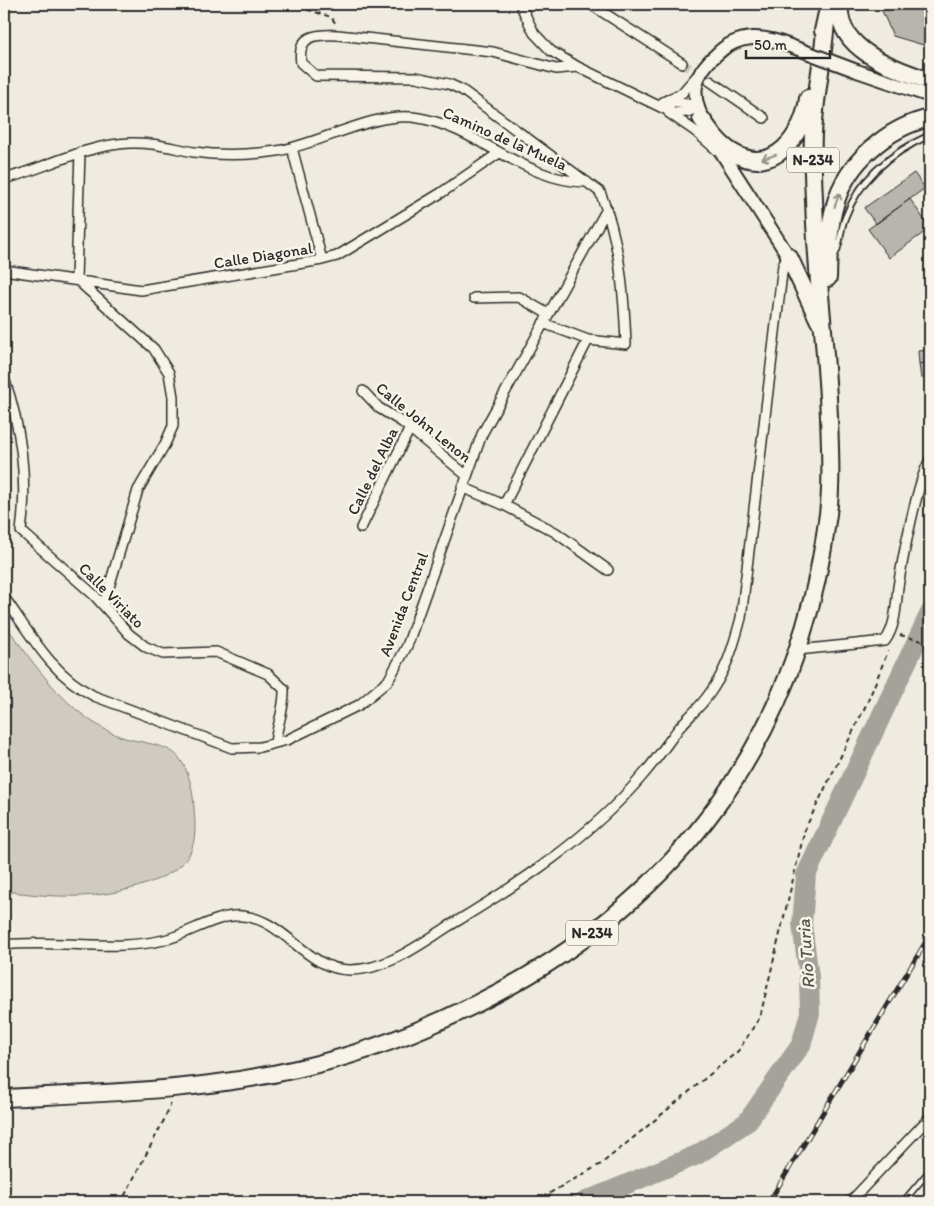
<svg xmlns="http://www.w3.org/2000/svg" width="934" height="1206" font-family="Itim,sans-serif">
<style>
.green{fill:#cfcbc2;stroke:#7d7b76}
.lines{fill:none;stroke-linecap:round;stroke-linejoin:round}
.river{stroke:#a4a29a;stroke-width:20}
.building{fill:#b8b5ae;stroke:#2b2b2b}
.street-tunnel{stroke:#c8c5bc;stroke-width:9;stroke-dasharray:9 4.5;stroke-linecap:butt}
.lane-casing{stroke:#2b2b2b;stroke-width:8}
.street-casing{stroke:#2b2b2b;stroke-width:12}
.secondary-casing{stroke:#2b2b2b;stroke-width:16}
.highway-casing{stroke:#2b2b2b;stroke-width:20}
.path{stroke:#2b2b2b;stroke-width:2;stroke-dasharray:5 4;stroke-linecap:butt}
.lane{stroke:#f7f3e8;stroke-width:4.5}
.street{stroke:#f7f3e8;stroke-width:9}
.secondary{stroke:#f7f3e8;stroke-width:12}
.highway{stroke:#f7f3e8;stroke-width:16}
.rail-casing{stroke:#2b2b2b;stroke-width:5}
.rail{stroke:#f7f3e8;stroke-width:3;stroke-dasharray:9;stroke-linecap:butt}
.secondary-bridge-casing{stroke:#2b2b2b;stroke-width:16;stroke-linecap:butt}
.secondary-bridge{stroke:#f7f3e8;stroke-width:12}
.oneway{stroke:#918f8a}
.labels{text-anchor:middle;stroke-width:5;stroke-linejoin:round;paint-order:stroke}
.shield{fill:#f7f3e8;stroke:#686764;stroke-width:1}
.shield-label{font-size:15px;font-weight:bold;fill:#2b2b2b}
.street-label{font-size:16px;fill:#2b2b2b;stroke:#f7f3e8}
.water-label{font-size:18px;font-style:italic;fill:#555552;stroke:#f7f3e8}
</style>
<rect width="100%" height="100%" fill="#efebe0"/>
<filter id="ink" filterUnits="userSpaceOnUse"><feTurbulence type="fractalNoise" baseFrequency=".02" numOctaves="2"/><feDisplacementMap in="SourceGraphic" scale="10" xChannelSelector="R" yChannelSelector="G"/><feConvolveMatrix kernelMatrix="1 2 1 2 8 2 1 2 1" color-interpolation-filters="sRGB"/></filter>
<g filter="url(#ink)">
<path class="green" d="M4,623C35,665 67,715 119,736C134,742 160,743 173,752C188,763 193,790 194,807C195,824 197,840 189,855C183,867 167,875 156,880C107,901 56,898 4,891Z"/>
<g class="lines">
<path class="river" d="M584,1202L697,1155L747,1122L801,1045L810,1013L809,977L802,924L806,875L930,613"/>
</g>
<path class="building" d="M879,4H930V47L893,36Z
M914,173L925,188L876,224L864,208Z
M910,199L930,228L889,258L868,229Z
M930,350V362L919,364L918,351Z
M930,362V377L921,378L919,364Z"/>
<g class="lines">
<path class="street-tunnel" d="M682,63L705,78"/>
<g class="lane-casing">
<path id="lane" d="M835,255C841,244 840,230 845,218C860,177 892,152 930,135
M903,1202L930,1170"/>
</g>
<g class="street-casing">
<path id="street" d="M520,4L534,33L551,51L578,67L673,113L688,112L696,108
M590,4L682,63
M710,81L764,118
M663,102L682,93L696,77
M666,102L688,104L696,108
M669,113L695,131L718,151
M292,148L322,260
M80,152L76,279L154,349L169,373L173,397V426L165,444L138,490L104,604
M4,179C46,168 85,145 130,143C153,142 172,148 194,152C221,156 250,155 277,151C321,144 375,110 419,118C478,128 525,182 587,182
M4,270L141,290L322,260L337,256L441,193L499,153
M474,298L519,297L548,314
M543,323L588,340L626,344C624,293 620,240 600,192L462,90L449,84L416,77L316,76L301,63C297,35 315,34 338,35L493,52L556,69L578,67
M4,378C21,426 28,480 21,531L94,595L129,634L146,647L163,654L216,652L268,674L284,689C285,708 277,725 275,743
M363,391L379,408L402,422L466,475
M462,487L504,505L555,532L608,570
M504,505L588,340
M361,528L410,428
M4,597C31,635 51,674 94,696L232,748L260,747L287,740L359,705L388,681L407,646L482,434L607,209
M798,650L885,641C896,626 896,605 898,587C902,562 918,478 930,460
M4,945C56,939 112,952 164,940C189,934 216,914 242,916C285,919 306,970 350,970C387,970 419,945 449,926C519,884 590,838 643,775C656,760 667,744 679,728C688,717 699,708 707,697C726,672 733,648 741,618L783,265L789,257
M850,1202L930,1117"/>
</g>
<g class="secondary-casing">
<path id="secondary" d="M857,71L930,96
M706,126C690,97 691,76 717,54C726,45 739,39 752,38C766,37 780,42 793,47
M716,144L789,257"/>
</g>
<g class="highway-casing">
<path id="highway" d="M840,4C835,50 895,69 930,81
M823,31L829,4
M701,118C710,131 719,144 732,152C773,178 804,135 808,98
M789,257L819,321
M828,278C829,254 828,228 835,205C846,163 888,127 930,118
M4,1098C104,1093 203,1091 301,1068C362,1054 420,1032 476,1004C677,904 800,739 828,514C832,483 830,449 829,417C826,344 816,272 814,199C813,178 812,156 813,134C815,97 823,59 826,22"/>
</g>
<path class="path" d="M290,4L331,17L336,24
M900,635L930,643
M549,1195L555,1202
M118,1202L125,1195L164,1120L171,1103
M534,1202L601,1164L644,1129L738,1051L760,1017L805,829L868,701L888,651"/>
<use href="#lane" class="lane"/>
<use href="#street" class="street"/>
<use href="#secondary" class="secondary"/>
<use href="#highway" class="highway"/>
<g class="rail-casing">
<path id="rail" d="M769,1202L930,935"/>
</g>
<use href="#rail" class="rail"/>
<g class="secondary-bridge-casing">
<path id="secondary-bridge" d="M793,47L857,71"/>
</g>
<use href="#secondary-bridge" class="secondary-bridge"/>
</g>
<defs><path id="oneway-shaft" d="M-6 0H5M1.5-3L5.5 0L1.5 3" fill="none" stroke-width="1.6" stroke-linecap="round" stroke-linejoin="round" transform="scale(1.25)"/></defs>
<g class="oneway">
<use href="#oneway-shaft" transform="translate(769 157) rotate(163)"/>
<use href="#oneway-shaft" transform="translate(837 200) rotate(-70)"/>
</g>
</g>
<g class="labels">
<g class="shield">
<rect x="787" y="147.5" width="52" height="25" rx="4"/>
<rect x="566" y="920.5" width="52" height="25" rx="4"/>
</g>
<g class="shield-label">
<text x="813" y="165">N-234</text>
<text x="592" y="938">N-234</text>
</g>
<g class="street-label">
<text transform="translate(505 138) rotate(24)" y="6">Camino de la Muela</text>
<text transform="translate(263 255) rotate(-9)" y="6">Calle Diagonal</text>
<text transform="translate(424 422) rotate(39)" y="6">Calle John Lenon</text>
<text transform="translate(372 471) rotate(-64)" y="6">Calle del Alba</text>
<text transform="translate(112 595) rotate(45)" y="6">Calle Viriato</text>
<text transform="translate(403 604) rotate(-69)" y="6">Avenida Central</text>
</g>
<g class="water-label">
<text transform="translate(806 954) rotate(-94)" y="6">Río Turia</text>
</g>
</g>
<rect width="934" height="1206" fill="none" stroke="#f7f3e8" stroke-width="20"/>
<rect x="10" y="10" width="914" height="1186" fill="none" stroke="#2b2b2b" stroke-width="2" filter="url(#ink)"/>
<path d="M746 50v8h84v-8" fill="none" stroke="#2b2b2b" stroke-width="2.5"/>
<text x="754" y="50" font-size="15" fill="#2b2b2b" stroke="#f7f3e8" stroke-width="4" paint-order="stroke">50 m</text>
</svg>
